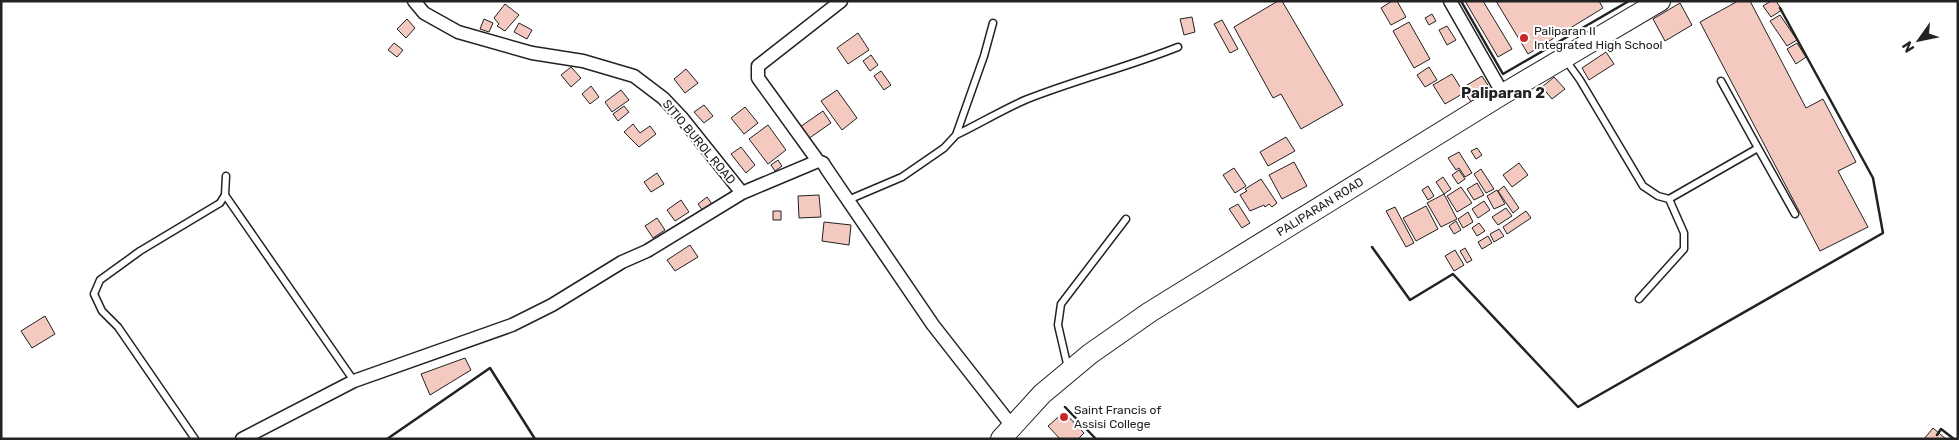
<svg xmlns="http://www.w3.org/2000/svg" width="1959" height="440" font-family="Rubik,sans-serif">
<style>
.building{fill:#f3c9c0;stroke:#222}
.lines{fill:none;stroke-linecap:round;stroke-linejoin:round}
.lane-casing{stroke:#222;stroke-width:9}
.street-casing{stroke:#222;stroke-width:15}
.primary-casing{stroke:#222;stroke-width:22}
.lane{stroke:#fff;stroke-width:6}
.street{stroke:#fff;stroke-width:12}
.primary{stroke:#fff;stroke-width:20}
.wall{stroke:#222;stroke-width:2.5}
.poi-dot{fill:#c62828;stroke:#fff;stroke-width:2}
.labels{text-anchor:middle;stroke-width:4;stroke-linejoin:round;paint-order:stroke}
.poi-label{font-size:12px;fill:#222;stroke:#fff;text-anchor:start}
.street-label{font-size:12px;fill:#222;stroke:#fff}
.quarter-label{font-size:15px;font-weight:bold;fill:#222;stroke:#fff}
</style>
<rect width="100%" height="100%" fill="#fff"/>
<path class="building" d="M1278,1H1282L1343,105L1301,129L1281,94L1273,98L1234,27Z
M1392,1H1397L1406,17L1391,25L1381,8Z
M1465,1H1483L1512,49L1498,57Z
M1496,1H1599L1603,8L1528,54Z
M1738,1H1750L1806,108L1823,99L1856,162L1838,171L1868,227L1820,251L1700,22Z
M1771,1H1776L1782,10L1771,17L1763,6Z
M1680,3L1692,25L1665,41L1653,19Z
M505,4L519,15L505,31L497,26L499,24L494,18Z
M1432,14L1436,21L1429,25L1425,18Z
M1780,15L1797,40L1787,46L1770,21Z
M1192,17L1195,32L1184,35L1180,19Z
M407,19L415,28L406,38L397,29Z
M484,19L493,23L489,32L480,29Z
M1222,20L1238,49L1230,53L1214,24Z
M1409,22L1430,59L1414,68L1393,31Z
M519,23L532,30L527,39L514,32Z
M1447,26L1456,40L1447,45L1439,30Z
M858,33L869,50L848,64L837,48Z
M394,43L403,50L397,57L388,50Z
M1797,43L1806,57L1796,64L1787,49Z
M1606,52L1614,64L1589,80L1582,68Z
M871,55L878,65L870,71L863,61Z
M571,67L581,78L571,87L561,75Z
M1429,67L1437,80L1425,87L1417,75Z
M686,69L698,83L685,93L674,79Z
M881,71L891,85L884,90L874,76Z
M1452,74L1464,93L1445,104L1433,85Z
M1482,76L1491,90L1471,102L1462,88Z
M1554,77L1565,89L1552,99L1542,87Z
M591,86L599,97L590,104L582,94Z
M621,90L629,100L612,112L605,102Z
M837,90L857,118L842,130L821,101Z
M704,105L713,116L704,123L694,112Z
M624,106L629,112L618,121L613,114Z
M745,107L758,123L744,134L731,118Z
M823,111L831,123L808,139L800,127Z
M633,124L640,133L650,126L656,134L639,147L624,132Z
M768,125L786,150L768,164L749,139Z
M1286,137L1295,151L1268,166L1260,152Z
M741,147L755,165L746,173L731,154Z
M1477,148L1482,155L1476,159L1471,151Z
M1459,152L1472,173L1465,177L1459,168L1456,170L1448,158Z
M778,160L782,166L775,171L771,165Z
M1294,162L1307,186L1282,199L1269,175Z
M1519,163L1528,175L1512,187L1503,175Z
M1234,168L1246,186L1235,193L1223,175Z
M1481,169L1494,189L1486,193L1474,174Z
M1459,170L1465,179L1458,184L1452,175Z
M657,173L664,184L651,192L644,182Z
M1443,177L1451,189L1444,194L1436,182Z
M1261,179L1277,203L1272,207L1269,204L1265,207L1264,205L1250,211L1240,195L1247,191L1245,189Z
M1477,183L1484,195L1474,200L1467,189Z
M1428,186L1434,196L1428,200L1422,190Z
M1504,186L1519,208L1513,213L1498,191Z
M1461,187L1472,203L1457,212L1447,196Z
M1497,190L1505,204L1494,209L1487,196Z
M1444,194L1457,219L1441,227L1427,203Z
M819,195L821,217L799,218L798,196Z
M707,197L715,208L706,215L698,204Z
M681,200L689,212L675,221L667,210Z
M1484,201L1490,210L1478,218L1472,209Z
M1238,204L1250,223L1242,228L1229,209Z
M1426,206L1438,229L1416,241L1403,218Z
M1395,207L1414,243L1406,247L1386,211Z
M1506,208L1512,216L1498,225L1492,217Z
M773,211H781V220H773Z
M1526,211L1531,218L1507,234L1503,227Z
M1468,212L1473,222L1463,228L1458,219Z
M657,218L665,230L653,238L645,226Z
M1456,221L1461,230L1454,234L1449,226Z
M824,222L851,225L849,245L822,241Z
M1479,223L1485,231L1477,236L1472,228Z
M1499,229L1504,236L1494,242L1490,234Z
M1488,236L1492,243L1482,249L1478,242Z
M690,245L698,257L675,271L667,260Z
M1465,248L1472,260L1467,263L1460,251Z
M1455,250L1464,265L1454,271L1445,256Z
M45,316L55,334L32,348L21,331Z
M465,358L471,370L430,395L421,374Z
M1064,412L1084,433L1078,439H1060L1048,426Z
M1933,428L1946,439H1924Z"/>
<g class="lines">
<g class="lane-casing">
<path id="lane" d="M1565,59L1580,80L1643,186L1658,196L1669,199L1684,233V249L1639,299
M956,135C979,124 1002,110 1025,100C1075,80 1128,67 1178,47
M1758,148L1795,214
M225,195L354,381
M1669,199L1758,148L1721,81
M848,200L902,177L944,148L956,135L984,56L993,23
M1068,368L1058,325L1061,304L1126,219
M195,439L118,327L102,311L94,294L100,280L140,251L220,203L225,195L226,176"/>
</g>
<g class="street-casing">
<path id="street" d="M414,1L424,13L458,32L532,53L583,61L634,76L663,98L682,118L742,193
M1450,1L1503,94
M818,161L758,78V66L841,1
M242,439L354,381L512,325L552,305L622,262L647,251L742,193L818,161L823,163L826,168L933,325L1012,426"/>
</g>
<g class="primary-casing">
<path id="primary" d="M1001,439L1042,394L1090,354L1150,312L1503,94L1660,1"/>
</g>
<use href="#lane" class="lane"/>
<use href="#street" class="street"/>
<use href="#primary" class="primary"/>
<path class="wall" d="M1461,1L1503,74L1629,1
M1372,247L1410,300L1453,274L1578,407L1883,233L1873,178L1780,8
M1065,407L1096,439
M1937,435L1941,429L1954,439
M387,439L490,368L535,439"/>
</g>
<g class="poi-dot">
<circle cx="1524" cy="38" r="5"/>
<circle cx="1064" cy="417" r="5"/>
</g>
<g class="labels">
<g class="poi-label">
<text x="1534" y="35">Paliparan II<tspan x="1534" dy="14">Integrated High School</tspan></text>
<text x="1074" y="414">Saint Francis of<tspan x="1074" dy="14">Assisi College</tspan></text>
</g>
<g class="street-label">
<text transform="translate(699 142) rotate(50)" y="4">SITIO BUROL ROAD</text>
<text transform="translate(1320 207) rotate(-32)" y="4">PALIPARAN ROAD</text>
</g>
<g class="quarter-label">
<text x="1503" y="98">Paliparan 2</text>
</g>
</g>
<rect width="1959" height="440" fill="none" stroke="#222222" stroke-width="5"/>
<g transform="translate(1919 40) rotate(237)" stroke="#ffffff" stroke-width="4" paint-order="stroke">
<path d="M0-4L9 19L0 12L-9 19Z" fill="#222222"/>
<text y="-8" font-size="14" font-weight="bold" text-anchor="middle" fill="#222222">N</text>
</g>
</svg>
